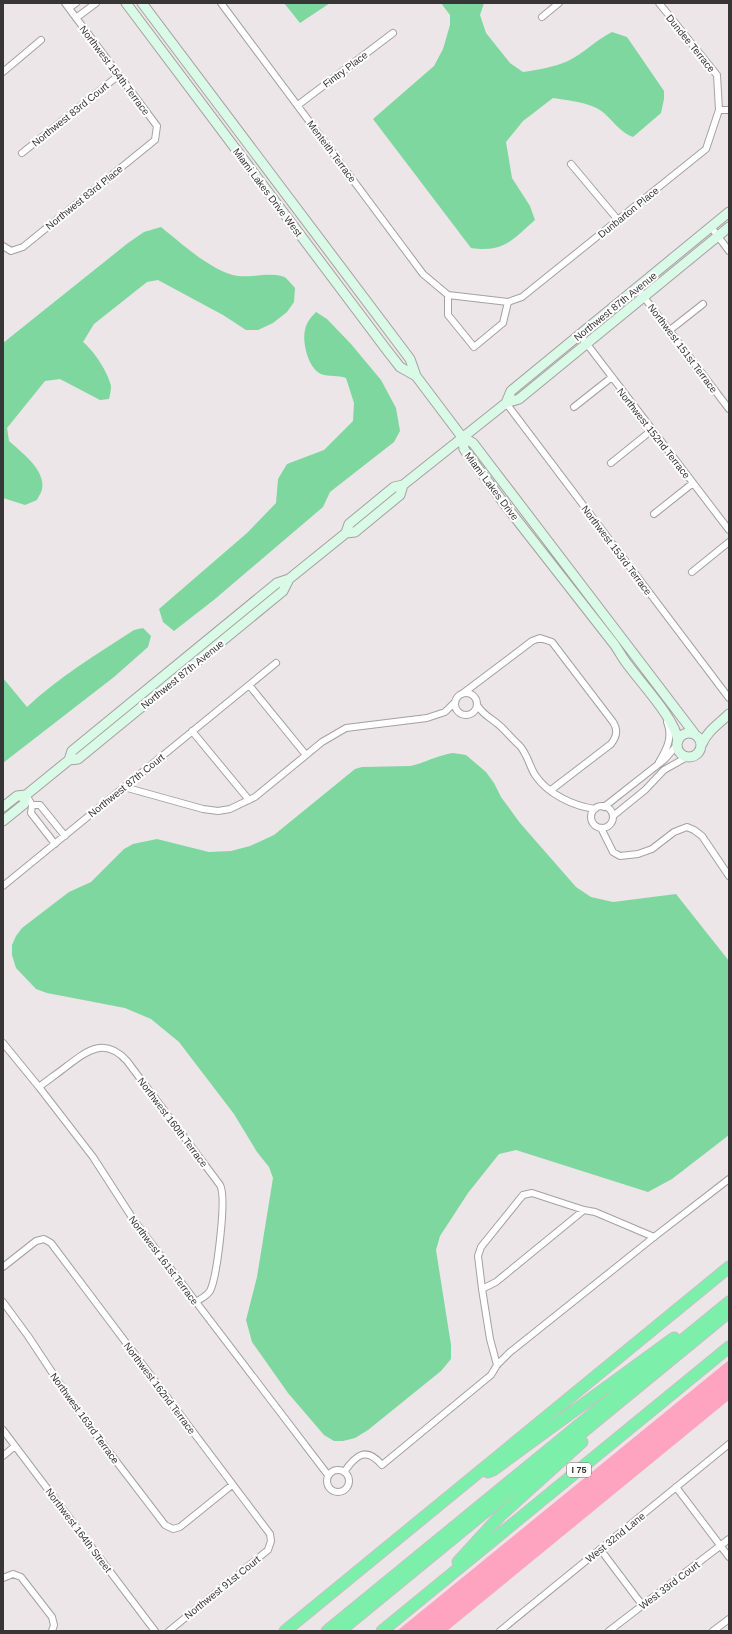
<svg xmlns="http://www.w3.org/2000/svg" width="732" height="1634" font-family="Helvetica,sans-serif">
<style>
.green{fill:#ffa4c0}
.water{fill:#7dd79e}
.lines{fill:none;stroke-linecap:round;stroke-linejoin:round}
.street-casing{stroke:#a6a0a2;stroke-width:8}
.secondary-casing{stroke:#a6a0a2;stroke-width:11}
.highway-casing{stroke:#c3c2c3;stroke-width:13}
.street{stroke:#fff;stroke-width:6}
.secondary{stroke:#d8fae6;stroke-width:9}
.highway{stroke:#7cf0aa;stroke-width:11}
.labels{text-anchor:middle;stroke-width:4;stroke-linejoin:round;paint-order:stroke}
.shield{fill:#fff;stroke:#747272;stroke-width:1}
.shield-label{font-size:9px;font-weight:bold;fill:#383536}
.street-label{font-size:10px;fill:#383536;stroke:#fff}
</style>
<rect width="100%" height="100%" fill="#ece6e8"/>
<path class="green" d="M729,1360V1400L447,1631H397Z"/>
<path class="water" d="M284,3H330L300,23Z
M441,3H484L480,15L486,33L510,63L523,72C537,70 555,67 568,61C584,53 596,40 612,32L627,37L664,91V99L661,113L633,137C620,132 614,122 604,113C591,102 570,101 553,98L523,121L506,142L512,178L530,206L535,220C512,240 504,253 471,248L373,119L434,66L443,49L450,25V15Z
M161,227C181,243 212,272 238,276C251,278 276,271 286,278C289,281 292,285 295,288L294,302L287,312L273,323L258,330H246L223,315L158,280L147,282L94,324L83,342C94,351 108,372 111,386C111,390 110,395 109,399L100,400L60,379L45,381L7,428L9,441C21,452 46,470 42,489C42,492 38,497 37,500L25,505L3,498V343L128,243L144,232Z
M316,312L327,319L351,344L381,380L396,408L400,431L394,442L330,492L323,507L215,599L174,631L163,622L159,609L247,533L276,503L278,479L287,464L324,450L353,421L354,403L346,378C338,375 329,377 321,374C308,368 302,342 305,330C306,323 311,317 316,312Z
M143,628L151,636L148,647L114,677L3,763V678L27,707C59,677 97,654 134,630Z
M453,753L466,755L486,772L494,783L501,797L520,823L576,887L591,897L613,902L676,894L729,961V1135L672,1179L648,1192L516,1150L499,1154L468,1193L440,1236L436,1250L451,1345V1359L441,1371L368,1430L355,1438L343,1441H334L324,1435L288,1393L252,1342L246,1320L257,1277L273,1178L269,1167L257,1152L234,1114L179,1042L151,1019L125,1008L47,993L36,989L16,968L12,955V945L16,936L22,928L69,892L91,882L124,849L133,844L157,839L209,852L231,851L250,846L274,835L355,769L362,767L410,766C425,763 438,755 453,753Z"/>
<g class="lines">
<g class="street-casing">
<path id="street" d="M221,3L423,274L448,295
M69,8L76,3
M542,17L559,3
M76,18L96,3
M3,72L41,40
M298,105L393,33
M719,110H729
M22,153L119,75
M571,164L618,220
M711,227L729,251
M3,246L11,251L23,247L155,140L157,126L65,3
M637,288L729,409
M448,295L508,302L522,297L706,149L719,110L717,75L659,3
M448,295V315L474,347L503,323L508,302
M670,330L703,304
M580,335L729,530
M506,403L729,698
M574,407L612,377
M611,463L652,430
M654,514L693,483
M692,572L729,542
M249,685L306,755
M455 704a11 11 0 1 1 22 0a11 11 0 1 1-22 0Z
M462,694L532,641L540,638L552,642L613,722C618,730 617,736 611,744L551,790
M477,705C484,716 490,717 499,725C506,731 512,739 519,745C527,753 529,765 535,775C548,794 573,806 595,809
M192,731L249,800
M659,762C667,749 673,737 667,722
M124,787L203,809L218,811L230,809L255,797L322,742L346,728L427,718L445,712L455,702
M26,795L32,805L31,813L55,844
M32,805H40L65,836
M591 817a11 11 0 1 1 22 0a11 11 0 1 1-22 0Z
M604,807L665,759L677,745
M613,816L645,790L664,770L687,757
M601,828L613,852L620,856L638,854L652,849L674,832L687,827L694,830L702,836L729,876
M3,886L276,663
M3,1043L39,1087L93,1157L135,1222L328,1475
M39,1087C48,1080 58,1073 67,1066C88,1050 105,1037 127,1061L220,1185C227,1197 217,1277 210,1291C207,1296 200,1299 196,1302
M3,1267L36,1241L44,1239L51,1243L270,1534L271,1541L268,1550L169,1631
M482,1289L478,1256L481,1247L523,1195L532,1193L584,1210
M3,1302L28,1336L77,1410L165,1525L173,1529L180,1527L232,1485
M497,1365L490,1339L482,1289L496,1282L584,1210L595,1212L654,1237
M3,1430L155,1631
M3,1456L15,1446
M327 1481a11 11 0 1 1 22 0a11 11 0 1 1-22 0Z
M344,1472C356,1455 366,1446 382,1465L491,1375L497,1365L509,1353L654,1237L729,1179
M676,1487L729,1557
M600,1549L643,1606
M3,1578L13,1574L21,1577L52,1617L54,1625L52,1631
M500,1631L729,1444
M609,1631L729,1539
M713,1631L729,1619"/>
</g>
<g class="secondary-casing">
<path id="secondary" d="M126,3L386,349L400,367L416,376
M142,3L410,359L416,376L462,437L473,443L694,733
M506,403L511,391L729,212
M462,437L464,449L466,452L506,506L614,644C619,651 623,659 628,665C641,683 676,720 678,741
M346,533L355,532L400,495L403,485
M677 745a12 12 0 1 1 24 0a12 12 0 1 1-24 0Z
M702,744C707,731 719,724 729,714
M69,760L78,759L283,591L289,579
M3,807L17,796L26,795
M3,821L24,804L26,795L69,760L72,751L277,583L289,579L346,533L349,524L394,487L403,485L506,403L519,399L729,227"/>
</g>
<g class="highway-casing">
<path id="highway" d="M488,1472L493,1470L674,1338
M458,1562L500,1516L582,1442
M285,1631L729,1267
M327,1631L729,1302
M340,1631L729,1312
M382,1631L729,1347"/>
</g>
<use href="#street" class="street"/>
<use href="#secondary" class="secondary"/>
<use href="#highway" class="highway"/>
</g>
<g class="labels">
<rect class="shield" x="567" y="1463" width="24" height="14" rx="3"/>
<g class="shield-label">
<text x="579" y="1473">I 75</text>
</g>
<g class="street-label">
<text transform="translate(691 43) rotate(51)" y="4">Dundee Terrace</text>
<text transform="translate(345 69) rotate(-37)" y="4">Fintry Place</text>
<text transform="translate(115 70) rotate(53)" y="4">Northwest 154th Terrace</text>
<text transform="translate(70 114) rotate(-39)" y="4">Northwest 83rd Court</text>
<text transform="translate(332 151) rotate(53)" y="4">Menteith Terrace</text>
<text transform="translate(268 192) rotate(53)" y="4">Miami Lakes Drive West</text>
<text transform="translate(84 197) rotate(-39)" y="4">Northwest 83rd Place</text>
<text transform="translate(628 212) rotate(-39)" y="4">Dunbarton Place</text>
<text transform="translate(615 306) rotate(-39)" y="4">Northwest 87th Avenue</text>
<text transform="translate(683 348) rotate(53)" y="4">Northwest 151st Terrace</text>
<text transform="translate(654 433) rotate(52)" y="4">Northwest 152nd Terrace</text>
<text transform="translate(492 486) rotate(53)" y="4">Miami Lakes Drive</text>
<text transform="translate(617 550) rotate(53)" y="4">Northwest 153rd Terrace</text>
<text transform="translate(182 674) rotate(-39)" y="4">Northwest 87th Avenue</text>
<text transform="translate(126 785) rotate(-39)" y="4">Northwest 87th Court</text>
<text transform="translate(173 1122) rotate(53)" y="4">Northwest 160th Terrace</text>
<text transform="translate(164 1260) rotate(53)" y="4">Northwest 161st Terrace</text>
<text transform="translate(160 1388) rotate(53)" y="4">Northwest 162nd Terrace</text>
<text transform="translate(85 1418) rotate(54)" y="4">Northwest 163rd Terrace</text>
<text transform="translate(79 1530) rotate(53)" y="4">Northwest 164th Street</text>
<text transform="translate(615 1537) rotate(-39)" y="4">West 32nd Lane</text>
<text transform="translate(669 1585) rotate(-37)" y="4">West 33rd Court</text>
<text transform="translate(222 1587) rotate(-39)" y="4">Northwest 91st Court</text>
</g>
</g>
<rect width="732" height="1634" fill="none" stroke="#383536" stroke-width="8"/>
</svg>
